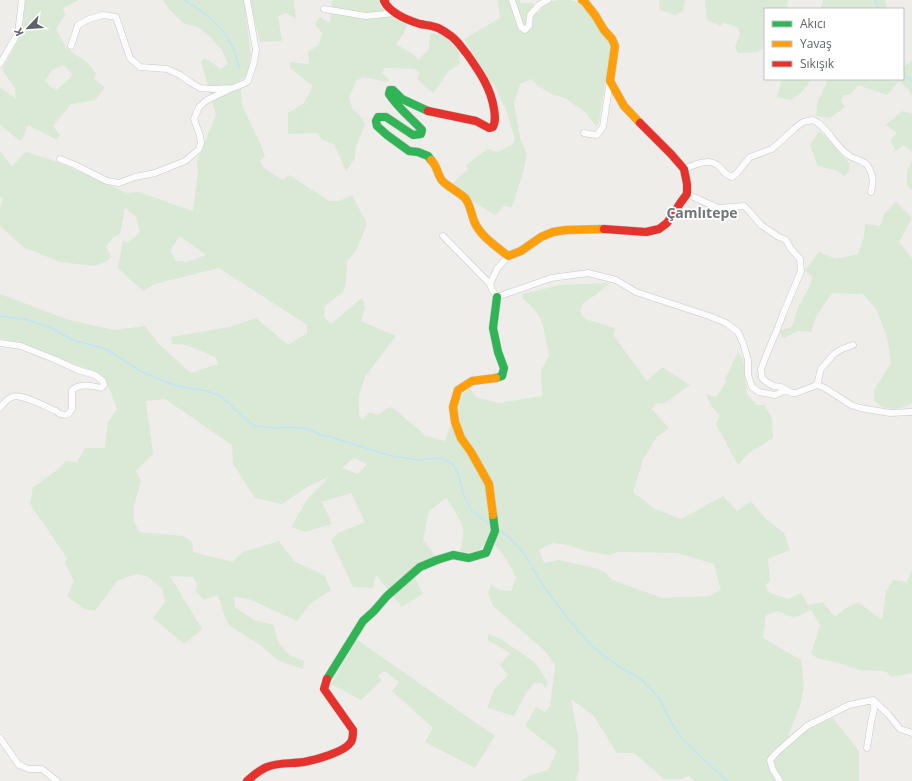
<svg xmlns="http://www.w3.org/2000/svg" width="912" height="781" font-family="'Open Sans',sans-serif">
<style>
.green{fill:#d9e9d6;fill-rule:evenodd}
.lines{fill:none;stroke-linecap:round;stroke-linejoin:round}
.stream{stroke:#c0e4f7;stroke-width:1.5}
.street-casing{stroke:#c9c9c9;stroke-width:7}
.fast-casing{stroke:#cbcbcb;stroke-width:9}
.slow-casing{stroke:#cbcbcb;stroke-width:9}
.jam-casing{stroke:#cbcbcb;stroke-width:9}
.street{stroke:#fcfcfc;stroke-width:6}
.fast{stroke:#30b455;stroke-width:8}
.slow{stroke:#ff9f0a;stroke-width:8}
.jam{stroke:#e5322d;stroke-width:8}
.labels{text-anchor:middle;stroke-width:3.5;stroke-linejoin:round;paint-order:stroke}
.district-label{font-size:14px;font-weight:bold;fill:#707579;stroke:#fff}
</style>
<rect width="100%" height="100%" fill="#eeedea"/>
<path class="green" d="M25,0H79L63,8L65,15L56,29L67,49L87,62L96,74L94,79L105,87L96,100L71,104L53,126L60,135L57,140L28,125L22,140H19L0,125V87L16,99L15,88L2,70L23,32ZM64,65L73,75L57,90L51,87L45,81L52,70Z
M163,0H244L251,56L247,76L240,80L242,105L261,145L265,156L260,161L264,168L283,180L289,175L329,201H339L352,195L367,224L356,251L347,261L346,283L343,292L325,306L324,317L331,324L362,298L365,308L361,321L396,336L365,377L359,395V415L362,420L370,412L378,415L386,409L392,407L426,436L445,441L448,432L461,396L470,388L476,397L498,403L542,396L541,371L549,355L543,326L540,318L534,309L522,298L523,294L560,285L610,283L594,296L583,303L580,312L585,319L615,328L614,336L647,381L662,367L690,385L665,403L655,404L652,409L669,428L656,438L643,460L633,492L655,509L681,519L723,496L737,511L751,501L765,518L784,533L790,550L768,559L770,581L765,585L770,593L788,599L801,593L808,605L823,602L835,617L846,608L858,602L882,620L886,592L893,580L907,582L912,570V673L892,677L885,671L859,670L839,663L817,658L811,654L820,625L811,610L794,618L778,611L766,615L763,638L801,660L804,685L800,707L788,735L795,741L806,730L833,718L859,751V781H695L688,776L681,779H664L634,753H617L593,715L571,699L578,737L579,772L575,781H519L531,775L548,770L557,751L525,726L536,707L545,712L550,706L555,665L544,650L493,606L488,593L491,584L499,590L511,591L516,578C508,562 502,550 488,539C482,551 473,555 460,551C462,544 464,536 463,529C461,520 451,505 446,498L429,511L423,540L436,556L416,565L411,571L423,594L402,607L376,575L373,588L353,587L331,540L338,533L365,522L351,493L322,502L332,524L305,532L291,527L309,497L330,476L307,487L282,504L255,498L233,464L232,445L165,399L146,401L153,454L136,471L141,481L134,506V522L140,532L184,536L192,542L193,552L232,562L243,552L279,541L294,561L324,575L331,590L311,603L297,621L249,599L234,597L235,607L254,620L274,625L278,642L289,655L304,661L303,669L279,661L260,645L230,626L225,618L218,595L204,600L196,592L197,584L193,577L170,576L202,629L184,644L153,618L165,602L162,588L147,576L136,574L117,581L95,611L84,609L67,596L74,581L65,563L67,558L30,504L33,487L57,470L66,461L77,462L85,448H105L108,422L117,409C113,396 108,384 100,374L35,348L0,338V294L69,320L114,330L145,326L158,343L191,373L218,364L215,357L187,345L172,344L171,337L229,327L256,318L288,345L307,333V325L219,268L155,284L143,291L118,268L123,240L128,243L140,232L136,217L125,208L120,234L114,237L106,246L111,257L106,262L94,266L60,262L23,247L0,226V207L3,199L0,197V151L12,166L26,152L55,161L127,193L138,192L193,211L198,171L197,161L216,115L201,61L205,58L221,69L228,64L222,50L210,37L198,27L183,23L168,8ZM180,236L206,255L187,262L176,261L170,250ZM354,458L367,464L358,474L342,468ZM552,543L568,545L585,551L609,555L618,552L677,553L714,564L717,576L721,590L709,596L662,598L612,580L605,572L591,567L559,560L544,563L539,550Z
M250,0H294L296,19L286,13L278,16L282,41L260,42Z
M332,0H381L379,4C388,16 393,19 407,24L404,33L396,44L414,55L418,60L429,49L430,34L440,33L450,40L459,51L460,63L448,72L433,93L417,79L420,73L414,69L385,68L382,73L389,80L387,82L364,77L357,80L349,97L352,108L362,118L365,125L356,146L355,158L346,171L334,144L322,140L317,133L288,134V113L304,103L313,86L290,68V62L309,64L308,52L319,45L322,33L315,24L320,17L330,23Z
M498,0H519L521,3H533L538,13L548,2L559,0H570L581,3L612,45L600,114L599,123L596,126L585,112L565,98L552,94L538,86L531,79L520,84L514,103L520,138L527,154L523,173L512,207L504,206L495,215L467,198L453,183L468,169L466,165L487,149L498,152L513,144L515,139L506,110L494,85L489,81L464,39L500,18Z
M659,0H685L683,11L675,15L660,10Z
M705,0H788L787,9H765V47L757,52L738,53L735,47L740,34L738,28L723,22L721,26L707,20Z
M823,0H886L887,9H820L823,2Z
M912,60V95L909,90L899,81L887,95L858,85L850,95H844L841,101L845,107L830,118L816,116L817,103L827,82L825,79H903V66L904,67Z
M782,79H812L800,94L791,100L777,97Z
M902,111L912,114V152L903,145L896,151L890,140L897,133L886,125Z
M819,131L830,141L850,164L849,170L845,176L835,170L818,166L810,145Z
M912,161V190L907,185V171Z
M896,202L912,218L899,242L912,258V403C905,408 894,410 886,408C882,407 878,403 874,401V390L891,363L887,337L876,309L862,293L858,294L832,293L816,317L811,332L798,331L784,338L780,334V330L792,327C795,318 797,308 802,300C806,291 811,288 812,277L805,270L819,252L836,259L858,254L864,237L865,224L880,226L885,213Z
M738,352L743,359L747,394L757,405H764L772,418L773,438L749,453L738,465L716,424L720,416L710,404L706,394L716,397L726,382L725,379Z
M488,634L499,638L533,661L539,668L548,683L545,688L542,683H534L526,693L514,716L487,708L494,690L508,675L500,665L510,653L488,640Z
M356,639L495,736L475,768L425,742L433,728L392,691L399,682L385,671L378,676L382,680L361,700L331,684Z"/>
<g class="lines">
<path class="stream" d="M185,0C212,17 234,35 239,69
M875,0L879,9
M903,75L910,79L912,82
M0,316L28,320L51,328L73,340L106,349L140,371L171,384L182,387L207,391L221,396L243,417L255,426L276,428L287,427L308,429L321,435L331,437L388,455L417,460L441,458L453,464L459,476L464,496L471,510L489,524
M500,531L510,538L525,555L540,581L552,598L578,631L593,647L607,658L618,666L641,679L659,698L670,720L683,740L727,781"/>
<g class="street-casing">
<path id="street" d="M512,0L521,27L525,30L529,26L530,15L539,5L548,0
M324,9L366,16L395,13
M71,46L78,25L89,19L103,15L116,17L130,58L140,67L167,69L180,75L190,82L200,88L213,89L233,88L243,84L248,81L254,62L256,50L247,0
M0,64L18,33L22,0
M584,133L589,134L597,135L603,127L610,81
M60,159L75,165L107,181L119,183L135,177L155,173L185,161L196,152L199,149L201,143L200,136L194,119L199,107L207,100L230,89
M684,169C694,165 708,158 717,165C724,170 723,174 732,177L736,174L750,157L772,149L781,141L794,129L803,122L813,120C828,127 834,145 848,155C853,159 863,160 867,165C873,174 874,181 871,192
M687,194L718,208L744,206L749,211L761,225L777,236L786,240L791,249L800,259L801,271L783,314L777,330L768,351L761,369L762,378L768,383L774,386L781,387L792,393H796L817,385L825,388L851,405L860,408L890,413L912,412
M443,236L490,284
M508,256L497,269L490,284L492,290L497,297L551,278L588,273L616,280L636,292L709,316L726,323L738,332L743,343L748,360V375L752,387L759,392L775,395L786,390
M0,343L21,346L56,360L78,370L95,375L103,381L104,385L101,388C91,385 80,383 72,390V409C70,412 69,415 65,415C62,415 58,413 56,411C46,407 21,393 12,397C7,399 3,404 0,408
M817,385L821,369L834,354L842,349L853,345
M0,738L19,765L29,769H42L57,781
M867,748L871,722L874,710L873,700
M780,781L773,770L770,760L777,752L807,726L849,705L873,700L888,714L900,729L912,733"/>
</g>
<g class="fast-casing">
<path id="fast" d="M428,111L402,99L393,90H390L389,94C398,108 411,118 422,130L421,134L413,135L386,117H378L376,121L377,126L387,135L409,151L418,152L428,156L431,160
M496,378L502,376L504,368L498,352L493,328L497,297
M327,679L363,621L374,611L387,596L420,567L437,560L453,555L469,558L486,553L495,531L493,515"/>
</g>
<g class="slow-casing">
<path id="slow" d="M582,0L584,1L595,15L604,30L612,39L615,46L610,81L624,106L640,123
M431,160C438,167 436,171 441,179C443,184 459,192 465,198C470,204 471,213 474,221C480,236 496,246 508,256L521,251L541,237L553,232L566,230L604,229
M493,515L489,484L471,452L461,438L455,422L453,407L458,390L472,381L496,378"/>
</g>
<g class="jam-casing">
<path id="jam" d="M385,0L384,1C390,13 407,20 420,24C424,25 430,25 435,27C439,28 444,31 448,34C457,39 461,47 467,54C479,71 491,88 494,109C495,116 496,121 493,127L489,128L476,121L428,111
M604,229L646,232L659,229L667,223L681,202L687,194V184L684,169L671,154L640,123
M247,781C253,776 259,770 267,767C278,762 292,764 304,762C315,760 345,752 351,742C353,739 353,734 353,730L324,689L327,679"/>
</g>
<use href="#street" class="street"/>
<use href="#fast" class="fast"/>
<use href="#slow" class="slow"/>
<use href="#jam" class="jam"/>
</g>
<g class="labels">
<g class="district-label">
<text x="702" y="218">Çamlıtepe</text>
</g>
</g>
<rect x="764" y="8" width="140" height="72" fill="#ffffff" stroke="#bfc1c2"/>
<rect x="772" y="21" width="20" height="6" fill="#30b455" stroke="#bfc1c2"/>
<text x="800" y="28" font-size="12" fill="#5f6367">Akıcı</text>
<rect x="772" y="41" width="20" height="6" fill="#ff9f0a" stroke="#bfc1c2"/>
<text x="800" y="48" font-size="12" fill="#5f6367">Yavaş</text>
<rect x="772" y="61" width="20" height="6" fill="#e5322d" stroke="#bfc1c2"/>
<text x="800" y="68" font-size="12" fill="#5f6367">Sıkışık</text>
<g transform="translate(28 28) rotate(245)" stroke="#ffffff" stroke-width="3" paint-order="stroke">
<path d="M0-3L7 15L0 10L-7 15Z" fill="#5f6367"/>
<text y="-6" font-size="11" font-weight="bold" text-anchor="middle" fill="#5f6367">K</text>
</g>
</svg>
